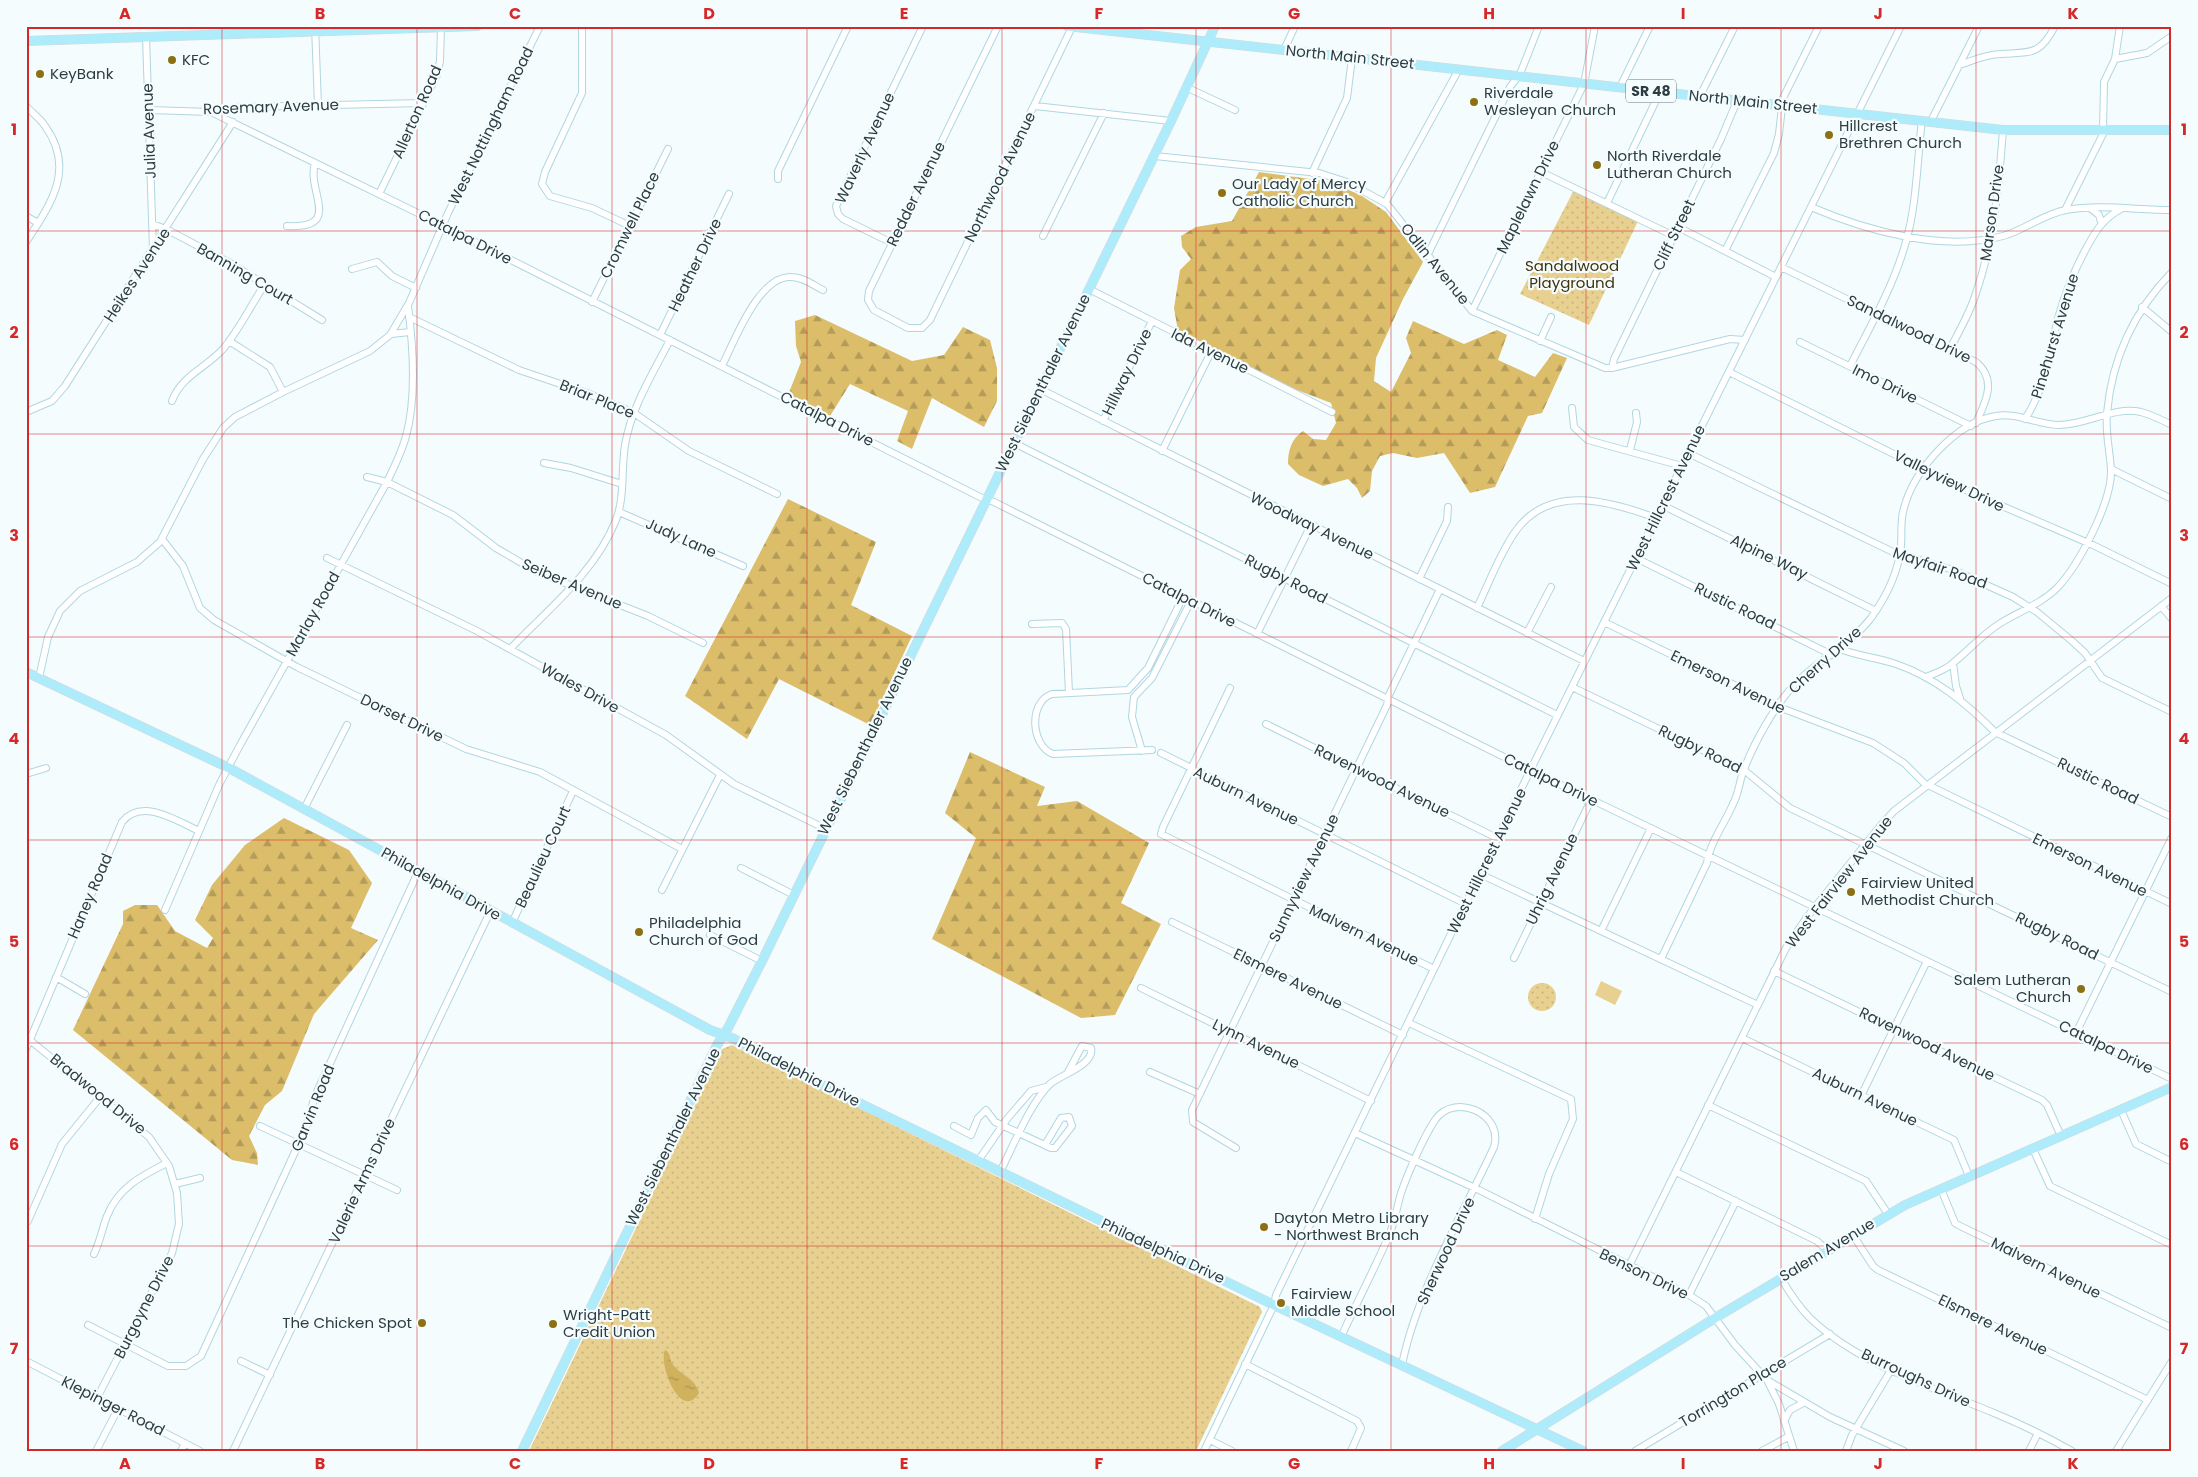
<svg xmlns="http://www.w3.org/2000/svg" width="2198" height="1477" font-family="Poppins,sans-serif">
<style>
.grass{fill:url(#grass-dots)}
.forest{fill:url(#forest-firs)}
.pitch{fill:#e8d090}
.water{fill:url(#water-ripples)}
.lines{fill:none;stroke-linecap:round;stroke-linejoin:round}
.minor-casing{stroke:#afd7e2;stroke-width:8}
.major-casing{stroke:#d5d8d9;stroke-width:10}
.minor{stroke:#fff;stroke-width:6}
.major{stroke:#afecfb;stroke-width:9}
.grid{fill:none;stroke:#d62828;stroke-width:1;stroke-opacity:0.55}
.poi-dot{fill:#8d7014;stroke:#f4fcfe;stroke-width:2}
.labels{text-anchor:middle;stroke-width:4.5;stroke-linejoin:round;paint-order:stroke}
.shield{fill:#f4fcfe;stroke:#68767a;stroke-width:1}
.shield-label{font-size:14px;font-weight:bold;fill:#2c3c41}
.street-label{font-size:15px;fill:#2c3c41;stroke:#f4fcfe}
.poi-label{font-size:15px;fill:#2c3c41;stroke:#f4fcfe;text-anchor:start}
.park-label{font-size:15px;fill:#40330e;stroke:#f4fcfe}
.neatline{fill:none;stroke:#d62828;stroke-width:2}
.grid-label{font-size:16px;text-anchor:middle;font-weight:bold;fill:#d62828}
</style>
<defs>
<pattern id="grass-dots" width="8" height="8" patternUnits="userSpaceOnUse" patternTransform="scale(1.25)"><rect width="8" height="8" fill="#e8d090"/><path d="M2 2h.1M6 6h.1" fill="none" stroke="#c7b47d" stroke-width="1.8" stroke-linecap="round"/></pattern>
<pattern id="forest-firs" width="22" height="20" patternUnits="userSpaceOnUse" patternTransform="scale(1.25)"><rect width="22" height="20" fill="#dcbd6a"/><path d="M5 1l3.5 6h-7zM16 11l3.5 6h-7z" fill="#b39b59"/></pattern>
<pattern id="water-ripples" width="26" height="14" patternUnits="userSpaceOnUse" patternTransform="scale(1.25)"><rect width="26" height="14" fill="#d0b15e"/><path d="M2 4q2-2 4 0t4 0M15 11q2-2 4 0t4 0" fill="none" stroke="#a9914f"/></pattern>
</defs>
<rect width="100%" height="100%" fill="#f4fcfe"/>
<path class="grass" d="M1575,188L1639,219L1589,325L1520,294Z
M1528 997a14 14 0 1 1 28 0a14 14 0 1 1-28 0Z
M732,1045L1260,1307L1262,1312L1196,1451H529L722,1049Z"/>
<path class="forest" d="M1259,172L1332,182L1362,196L1386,212L1423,262L1403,299L1376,358L1374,381L1391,392L1411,353L1406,338L1413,321L1464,344L1497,330L1507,335L1498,360L1535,377L1553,353L1567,358L1542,413L1528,416L1495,487L1470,493L1444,453L1417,458L1393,453L1380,456L1372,471L1370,491L1362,498L1357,488L1348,479L1323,486L1299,475L1288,464C1288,451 1291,439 1303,431L1313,439L1326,440L1336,423L1331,403L1297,390L1178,331L1174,308L1180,270L1191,259L1182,247L1181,236L1196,227L1232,221Z
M815,315L912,361L944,355L963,327L990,340L997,368V401L984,427L932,398L912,449L897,441L908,411L850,384L830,416L788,395L801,362L796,346L795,321Z
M788,499L876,542L851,605L912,636L870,725L779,679L747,739L685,696Z
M970,752L1045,787L1037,806L1077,801L1149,843L1121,903L1161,924L1115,1015L1081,1018L932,939L976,838L945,813Z
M284,818L349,850L372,883L351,928L378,940L314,1014L282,1091L265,1105L249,1136L257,1153L258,1165L232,1160L73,1030L123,924V911L135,905H157L175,931L207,948L213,938L195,920L212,885L245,845Z"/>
<path class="pitch" d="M1532,279L1553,288L1548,300L1526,291Z
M1601,981L1622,991L1615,1005L1595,995Z"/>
<path class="water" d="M665,1350C671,1353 669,1358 672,1363C679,1375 696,1378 699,1393C680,1423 658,1362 665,1350Z"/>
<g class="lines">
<g class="minor-casing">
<path id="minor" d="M315,26L318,105
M582,26V93L545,172L542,184L550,196L592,208L630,226
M998,26L869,291L868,300L874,310L908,328H922L930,320L1072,27
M146,37L153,249
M1284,50L1295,26
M2115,59L2147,53L2172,36
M1959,65C1972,61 1986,54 2001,54C2030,52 2040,56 2055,26
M1620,87L1650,26
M1188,88L1235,110
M1700,96L1735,26
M26,106C32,113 40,118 45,126C76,169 51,204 26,242
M1035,106L1171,121
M149,110L211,112L241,107L423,103
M211,112L434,221L982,498L994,502L1530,770L2172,1079
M1931,121L1979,26
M2103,130L2104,82L2115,59L2120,26
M1155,156L1319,173L1347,182L1387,204L1472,311L1605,368H1612L1730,339L1745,340
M1541,172L1672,235
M1312,173L1347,98L1352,58
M778,179V171L848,26
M379,194L437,75L440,61L441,27
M1385,203L1459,69
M1607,203L1660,92
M1811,207C1867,231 1943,252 2003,236C2025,230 2043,214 2066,210C2101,204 2136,210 2172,210
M2090,208L2099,215L2101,222
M2065,210L2105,130
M26,216L38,223
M152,224L166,229L230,263L322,320
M287,226C344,229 306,191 315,163
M1678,227L1776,277
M1043,236L1104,113
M892,243L843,219L838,214L836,206L923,26
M1725,251L1774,153L1779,134L1783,98L1819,26
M1427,256L1510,87L1520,74L1539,26
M1781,267L1976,362C1998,380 1985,403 1976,423
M352,269L377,262L392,276L416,288
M1089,289L1332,412
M592,302L668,149
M2142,307L2172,332
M1472,311L1584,84L1595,26
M409,317L519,370L587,393L634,413L689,451L777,494
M391,334L410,332
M660,335L729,194
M229,341L270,367L283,392
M1540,341L1551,317
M1800,342L1971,426
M1950,349C1959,331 1970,313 1976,293C1994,241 1999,184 2003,130
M722,366C734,342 759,275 791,277C803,277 813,285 823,290
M1850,366C1870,327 1893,287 1905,245C1917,206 1917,161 1922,120
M1612,368L1614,359L1721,139L1737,101
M1729,372L1974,494L2093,545L2172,584
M1040,389L1584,661
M172,401C181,376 206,368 223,349C239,330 251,305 265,284
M1572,408L1574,427L1588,440L1682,466
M26,412L52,401L65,386L233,122
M2025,419C2045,389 2050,352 2058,318C2065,294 2074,270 2087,247C2096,230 2104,218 2121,209
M1103,421L1151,323
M1014,443L1557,715
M1630,450L1637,422L1636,413
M1162,451L1211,352
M1688,453L1893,552L1953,570L2013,597L2037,612L2072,641L2085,653L2102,678L2172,712
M544,463L571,468L622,484
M2111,469L2172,499
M367,477L387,482L453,515L496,548L537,572L648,616L703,643
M1662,505L1876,611
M619,512L743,566
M162,539L183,566L200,608L214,620L297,667L466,749L540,772L682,849
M327,558L477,631L666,735L734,784L826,829
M1636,558L1832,655
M1419,579L1447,521L1448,507
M2161,606L2172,619
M1477,608C1489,583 1499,555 1515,532C1549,483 1610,501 1656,518
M1604,622L1784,709L1873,743L1904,763L1927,786
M1032,624L1062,623L1066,629L1069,693
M1527,633L1551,587
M1257,634L1311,525
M510,649C547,610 595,573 616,520C625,497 621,470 625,445C631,408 653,373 670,340
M1840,649C1858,656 1878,658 1896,664C1936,678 1966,703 1996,733
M1953,663L1956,686L1960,698
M1926,677C1935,673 1946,670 1953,663C1969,650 1982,635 1999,624C2018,612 2041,604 2057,588C2079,565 2112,502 2111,470C2110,451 2105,432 2107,413C2112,358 2134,311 2172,272
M39,678L48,637L60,611L80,591L137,562L160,542L203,459L223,428L235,417L283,392L370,351L390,335L409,303L448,213L540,26
M1572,687L1744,770L1790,808L2172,992
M1230,688L1163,827L1161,834L1434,969
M1266,724L1497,838
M1997,733L2172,817
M1152,750L1053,754C1031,746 1028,702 1052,694L1128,690L1148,668L1183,597
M1142,751L1132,717L1134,697L1152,678L1191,601
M1161,753L1466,904
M26,774L46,768
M1928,785L2172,904
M304,809L347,725
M741,868L794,895
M1480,874L1758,1005
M662,890L720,775
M165,910L220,783L239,747L387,482C394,467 402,452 406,436C417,397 413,345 408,306
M1172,922L1403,1035
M512,923L573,791
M1601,931L1651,828
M710,935L762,961
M1514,958L1591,800
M1661,959L1707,863C1710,842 1725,823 1733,804C1738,795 1739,785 1742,775C1752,746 1775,704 1797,682C1821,658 1850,645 1871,618C1886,597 1899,571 1901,545C1902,533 1900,520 1904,508C1914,470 1956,422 1996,416C2017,412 2038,425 2059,425C2087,425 2113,406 2141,412C2152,415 2162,420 2172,425
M1774,971L2042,1100L2047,1105L2061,1136
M56,977L85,994
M1141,988L1371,1101
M1409,1023L1571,1099L1573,1119L1549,1174L1535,1219
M2076,1033L2172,837
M26,1037L149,1137L169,1166L177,1193L179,1224L172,1253L97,1398
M1742,1038L1954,1140L1969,1176
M26,1049L122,822C142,797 177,821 199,831
M1150,1072L1200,1094
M1861,1096L1927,961
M1708,1105L1866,1181L1888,1214
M2121,1110L2136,1144L2172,1162
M260,1126L397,1190
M954,1126L971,1135L978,1118L986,1110L995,1122L1051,1148H1055L1072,1126L1069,1117L1061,1118L1045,1145
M1355,1133L1475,1188L1689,1295L1706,1306L1735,1345L1767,1380L1830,1417L1904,1451
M1236,1148L1193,1122L1192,1110L1387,705L1389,695L1440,589
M2033,1149L2050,1186L2172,1245
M978,1161L1007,1119L1031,1091L1046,1087
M1000,1172C1013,1147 1030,1103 1050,1084C1060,1075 1095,1065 1091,1048L1082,1046L1068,1072
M1676,1172L1817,1241L1827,1250
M175,1184L200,1178
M1941,1189L1955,1223L1958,1225L2172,1328
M28,1221L62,1144L101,1096
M1853,1235L1873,1266L1878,1270L2148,1400
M94,1254C100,1242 102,1229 107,1216C118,1188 141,1176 167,1163
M1629,1266L1786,948L1807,917L1881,825L1894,811L2172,598
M1781,1278C1789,1292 1798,1306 1810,1318C1858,1364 1934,1388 1994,1413C2021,1424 2047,1437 2072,1451
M1689,1295L1736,1201
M88,1325L168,1366H186L201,1356L305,1130L315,1096L418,872
M1341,1337C1357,1302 1375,1268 1390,1233C1395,1220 1397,1207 1401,1193C1408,1173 1423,1138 1435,1120C1454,1092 1504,1113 1494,1147C1463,1214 1416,1293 1402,1365
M26,1361L200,1451
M241,1361L270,1375
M1245,1364L1357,1421L1361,1428L1351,1451
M1767,1380L1779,1404L1794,1451
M1784,1421L1790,1410L1803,1403
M1210,1440L1232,1451
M96,1451L118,1409
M181,1451L185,1443
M233,1451L490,912
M1204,1451L1274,1305L1276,1295L1527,777L1901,26
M1635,1451L1830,1334
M1762,1451L1788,1437
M1846,1451L1852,1435L1891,1370
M2029,1451L2038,1433
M2116,1451L2172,1361"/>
</g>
<g class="major-casing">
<path id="major" d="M1067,26L2003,130H2172
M26,41L477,26
M26,672L229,768L710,1030L732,1038L816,1082L1274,1305L1583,1451
M522,1451L717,1045L728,1028L762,961L1171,121L1215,26
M1502,1451L1715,1318L1905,1205L2172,1087"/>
</g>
<use href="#minor" class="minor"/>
<use href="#major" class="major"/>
</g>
<path class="grid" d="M222,26V1451M417,26V1451M612,26V1451M807,26V1451M1002,26V1451M1196,26V1451M1391,26V1451M1586,26V1451M1781,26V1451M1976,26V1451M26,231H2172M26,434H2172M26,637H2172M26,840H2172M26,1043H2172M26,1246H2172"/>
<g class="poi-dot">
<circle cx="172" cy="60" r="5"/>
<circle cx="40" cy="74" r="5"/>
<circle cx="1474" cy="102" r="5"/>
<circle cx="1829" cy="135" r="5"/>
<circle cx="1597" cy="165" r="5"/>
<circle cx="1222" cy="193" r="5"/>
<circle cx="1851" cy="892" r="5"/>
<circle cx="639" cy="932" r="5"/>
<circle cx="2081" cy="989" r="5"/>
<circle cx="1264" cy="1227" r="5"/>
<circle cx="1281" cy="1303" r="5"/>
<circle cx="422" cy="1323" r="5"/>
<circle cx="553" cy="1324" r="5"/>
</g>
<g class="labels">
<rect class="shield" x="1626" y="79.5" width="50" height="23" rx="4"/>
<g class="shield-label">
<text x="1651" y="96">SR 48</text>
</g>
<g class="street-label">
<text transform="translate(1350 57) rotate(6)" y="5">North Main Street</text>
<text transform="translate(1753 102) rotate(6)" y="5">North Main Street</text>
<text transform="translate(271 107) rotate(-2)" y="5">Rosemary Avenue</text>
<text transform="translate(417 112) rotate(-66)" y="5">Allerton Road</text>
<text transform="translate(491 126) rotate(-64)" y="5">West Nottingham Road</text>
<text transform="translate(149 131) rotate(-92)" y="5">Julia Avenue</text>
<text transform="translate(865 148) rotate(-65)" y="5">Waverly Avenue</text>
<text transform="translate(1000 177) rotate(-64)" y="5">Northwood Avenue</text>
<text transform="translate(916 194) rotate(-64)" y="5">Redder Avenue</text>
<text transform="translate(1528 197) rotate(-64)" y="5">Maplelawn Drive</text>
<text transform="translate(1992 213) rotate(-82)" y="5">Marson Drive</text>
<text transform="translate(630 225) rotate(-64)" y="5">Cromwell Place</text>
<text transform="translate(1674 235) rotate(-64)" y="5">Cliff Street</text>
<text transform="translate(465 237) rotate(27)" y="5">Catalpa Drive</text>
<text transform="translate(1435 264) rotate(51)" y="5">Odlin Avenue</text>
<text transform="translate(695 265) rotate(-64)" y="5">Heather Drive</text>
<text transform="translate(245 274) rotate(30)" y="5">Banning Court</text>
<text transform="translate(137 275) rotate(-57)" y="5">Heikes Avenue</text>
<text transform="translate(1909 329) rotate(26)" y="5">Sandalwood Drive</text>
<text transform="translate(2055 336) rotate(-73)" y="5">Pinehurst Avenue</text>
<text transform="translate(1210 351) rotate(26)" y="5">Ida Avenue</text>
<text transform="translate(1127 372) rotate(-64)" y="5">Hillway Drive</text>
<text transform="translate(1043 383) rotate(-64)" y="5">West Siebenthaler Avenue</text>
<text transform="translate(1885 384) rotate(26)" y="5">Imo Drive</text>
<text transform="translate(597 399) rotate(22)" y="5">Briar Place</text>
<text transform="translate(827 419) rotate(27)" y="5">Catalpa Drive</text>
<text transform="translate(1949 481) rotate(26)" y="5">Valleyview Drive</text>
<text transform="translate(1666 498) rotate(-64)" y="5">West Hillcrest Avenue</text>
<text transform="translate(1312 526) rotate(26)" y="5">Woodway Avenue</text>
<text transform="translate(681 538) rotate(24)" y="5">Judy Lane</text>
<text transform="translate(1769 557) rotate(26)" y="5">Alpine Way</text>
<text transform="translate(1940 568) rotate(19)" y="5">Mayfair Road</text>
<text transform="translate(1286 579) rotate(27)" y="5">Rugby Road</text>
<text transform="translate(572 584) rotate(23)" y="5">Seiber Avenue</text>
<text transform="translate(1189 600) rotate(27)" y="5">Catalpa Drive</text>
<text transform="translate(1735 606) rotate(26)" y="5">Rustic Road</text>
<text transform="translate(313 614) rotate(-61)" y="5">Marlay Road</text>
<text transform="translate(1825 660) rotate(-42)" y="5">Cherry Drive</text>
<text transform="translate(1728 682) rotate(26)" y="5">Emerson Avenue</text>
<text transform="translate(580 688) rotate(29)" y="5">Wales Drive</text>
<text transform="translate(402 718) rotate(26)" y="5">Dorset Drive</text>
<text transform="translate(865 746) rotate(-64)" y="5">West Siebenthaler Avenue</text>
<text transform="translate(1700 749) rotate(26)" y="5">Rugby Road</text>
<text transform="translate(1551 780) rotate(26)" y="5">Catalpa Drive</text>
<text transform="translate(1382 781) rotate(26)" y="5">Ravenwood Avenue</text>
<text transform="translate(2098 781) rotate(26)" y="5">Rustic Road</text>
<text transform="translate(1246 796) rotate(26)" y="5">Auburn Avenue</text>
<text transform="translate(543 857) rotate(-65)" y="5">Beaulieu Court</text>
<text transform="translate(1487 861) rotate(-64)" y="5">West Hillcrest Avenue</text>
<text transform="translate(2090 865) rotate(26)" y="5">Emerson Avenue</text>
<text transform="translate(1304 878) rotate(-64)" y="5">Sunnyview Avenue</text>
<text transform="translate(1552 879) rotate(-64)" y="5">Uhrig Avenue</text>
<text transform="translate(1839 882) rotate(-52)" y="5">West Fairview Avenue</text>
<text transform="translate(441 884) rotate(29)" y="5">Philadelphia Drive</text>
<text transform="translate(90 896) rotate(-67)" y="5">Haney Road</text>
<text transform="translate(1364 935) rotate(26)" y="5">Malvern Avenue</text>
<text transform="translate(2057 936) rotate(26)" y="5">Rugby Road</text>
<text transform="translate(1288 979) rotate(26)" y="5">Elsmere Avenue</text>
<text transform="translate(1256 1044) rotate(26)" y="5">Lynn Avenue</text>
<text transform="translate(1927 1044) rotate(26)" y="5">Ravenwood Avenue</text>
<text transform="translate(2106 1047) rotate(26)" y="5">Catalpa Drive</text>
<text transform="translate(799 1072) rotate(27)" y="5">Philadelphia Drive</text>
<text transform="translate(98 1094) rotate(39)" y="5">Bradwood Drive</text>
<text transform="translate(1865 1097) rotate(26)" y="5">Auburn Avenue</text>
<text transform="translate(313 1108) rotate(-68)" y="5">Garvin Road</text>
<text transform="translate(673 1137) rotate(-64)" y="5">West Siebenthaler Avenue</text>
<text transform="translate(362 1181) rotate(-65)" y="5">Valerie Arms Drive</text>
<text transform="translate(1827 1250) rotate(-31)" y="5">Salem Avenue</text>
<text transform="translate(1163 1251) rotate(25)" y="5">Philadelphia Drive</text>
<text transform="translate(1446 1251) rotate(-65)" y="5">Sherwood Drive</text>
<text transform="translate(2046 1268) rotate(26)" y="5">Malvern Avenue</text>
<text transform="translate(1644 1274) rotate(26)" y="5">Benson Drive</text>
<text transform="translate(144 1307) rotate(-63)" y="5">Burgoyne Drive</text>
<text transform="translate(1993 1325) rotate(26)" y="5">Elsmere Avenue</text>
<text transform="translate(1916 1378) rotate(25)" y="5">Burroughs Drive</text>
<text transform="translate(1733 1392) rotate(-31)" y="5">Torrington Place</text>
<text transform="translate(113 1406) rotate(27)" y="5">Klepinger Road</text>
</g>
<g class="poi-label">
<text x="182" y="65">KFC</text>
<text x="50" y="79">KeyBank</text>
<text x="1484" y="98">Riverdale<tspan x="1484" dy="17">Wesleyan Church</tspan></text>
<text x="1839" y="131">Hillcrest<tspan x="1839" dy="17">Brethren Church</tspan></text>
<text x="1607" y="161">North Riverdale<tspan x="1607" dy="17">Lutheran Church</tspan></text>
<text x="1232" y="189">Our Lady of Mercy<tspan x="1232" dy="17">Catholic Church</tspan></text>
<text x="1861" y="888">Fairview United<tspan x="1861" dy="17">Methodist Church</tspan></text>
<text x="649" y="928">Philadelphia<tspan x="649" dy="17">Church of God</tspan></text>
<text x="2071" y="985" text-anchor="end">Salem Lutheran<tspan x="2071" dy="17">Church</tspan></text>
<text x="1274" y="1223">Dayton Metro Library<tspan x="1274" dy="17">- Northwest Branch</tspan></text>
<text x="1291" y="1299">Fairview<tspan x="1291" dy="17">Middle School</tspan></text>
<text x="563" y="1320">Wright-Patt<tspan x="563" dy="17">Credit Union</tspan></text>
<text x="412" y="1328" text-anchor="end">The Chicken Spot</text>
</g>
<g class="park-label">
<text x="1572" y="271">Sandalwood<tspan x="1572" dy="17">Playground</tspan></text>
</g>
</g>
<rect width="2198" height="1477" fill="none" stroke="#f4fcfe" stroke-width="55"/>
<rect x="28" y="28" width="2142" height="1422" class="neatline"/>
<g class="grid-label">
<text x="125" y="19">A</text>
<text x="320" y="19">B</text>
<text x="515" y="19">C</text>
<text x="709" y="19">D</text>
<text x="904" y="19">E</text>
<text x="1099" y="19">F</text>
<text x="1294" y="19">G</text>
<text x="1489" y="19">H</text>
<text x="1683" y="19">I</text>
<text x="1878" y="19">J</text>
<text x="2073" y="19">K</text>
<text x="14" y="135">1</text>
<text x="2184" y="135">1</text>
<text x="14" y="338">2</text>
<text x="2184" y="338">2</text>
<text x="14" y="541">3</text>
<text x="2184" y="541">3</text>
<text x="14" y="744">4</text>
<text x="2184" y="744">4</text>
<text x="14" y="947">5</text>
<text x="2184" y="947">5</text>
<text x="14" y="1150">6</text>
<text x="2184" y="1150">6</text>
<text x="14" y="1354">7</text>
<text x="2184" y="1354">7</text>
<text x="125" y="1469">A</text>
<text x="320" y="1469">B</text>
<text x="515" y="1469">C</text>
<text x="709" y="1469">D</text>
<text x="904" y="1469">E</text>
<text x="1099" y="1469">F</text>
<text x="1294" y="1469">G</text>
<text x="1489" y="1469">H</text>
<text x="1683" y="1469">I</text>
<text x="1878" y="1469">J</text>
<text x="2073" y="1469">K</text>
</g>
</svg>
